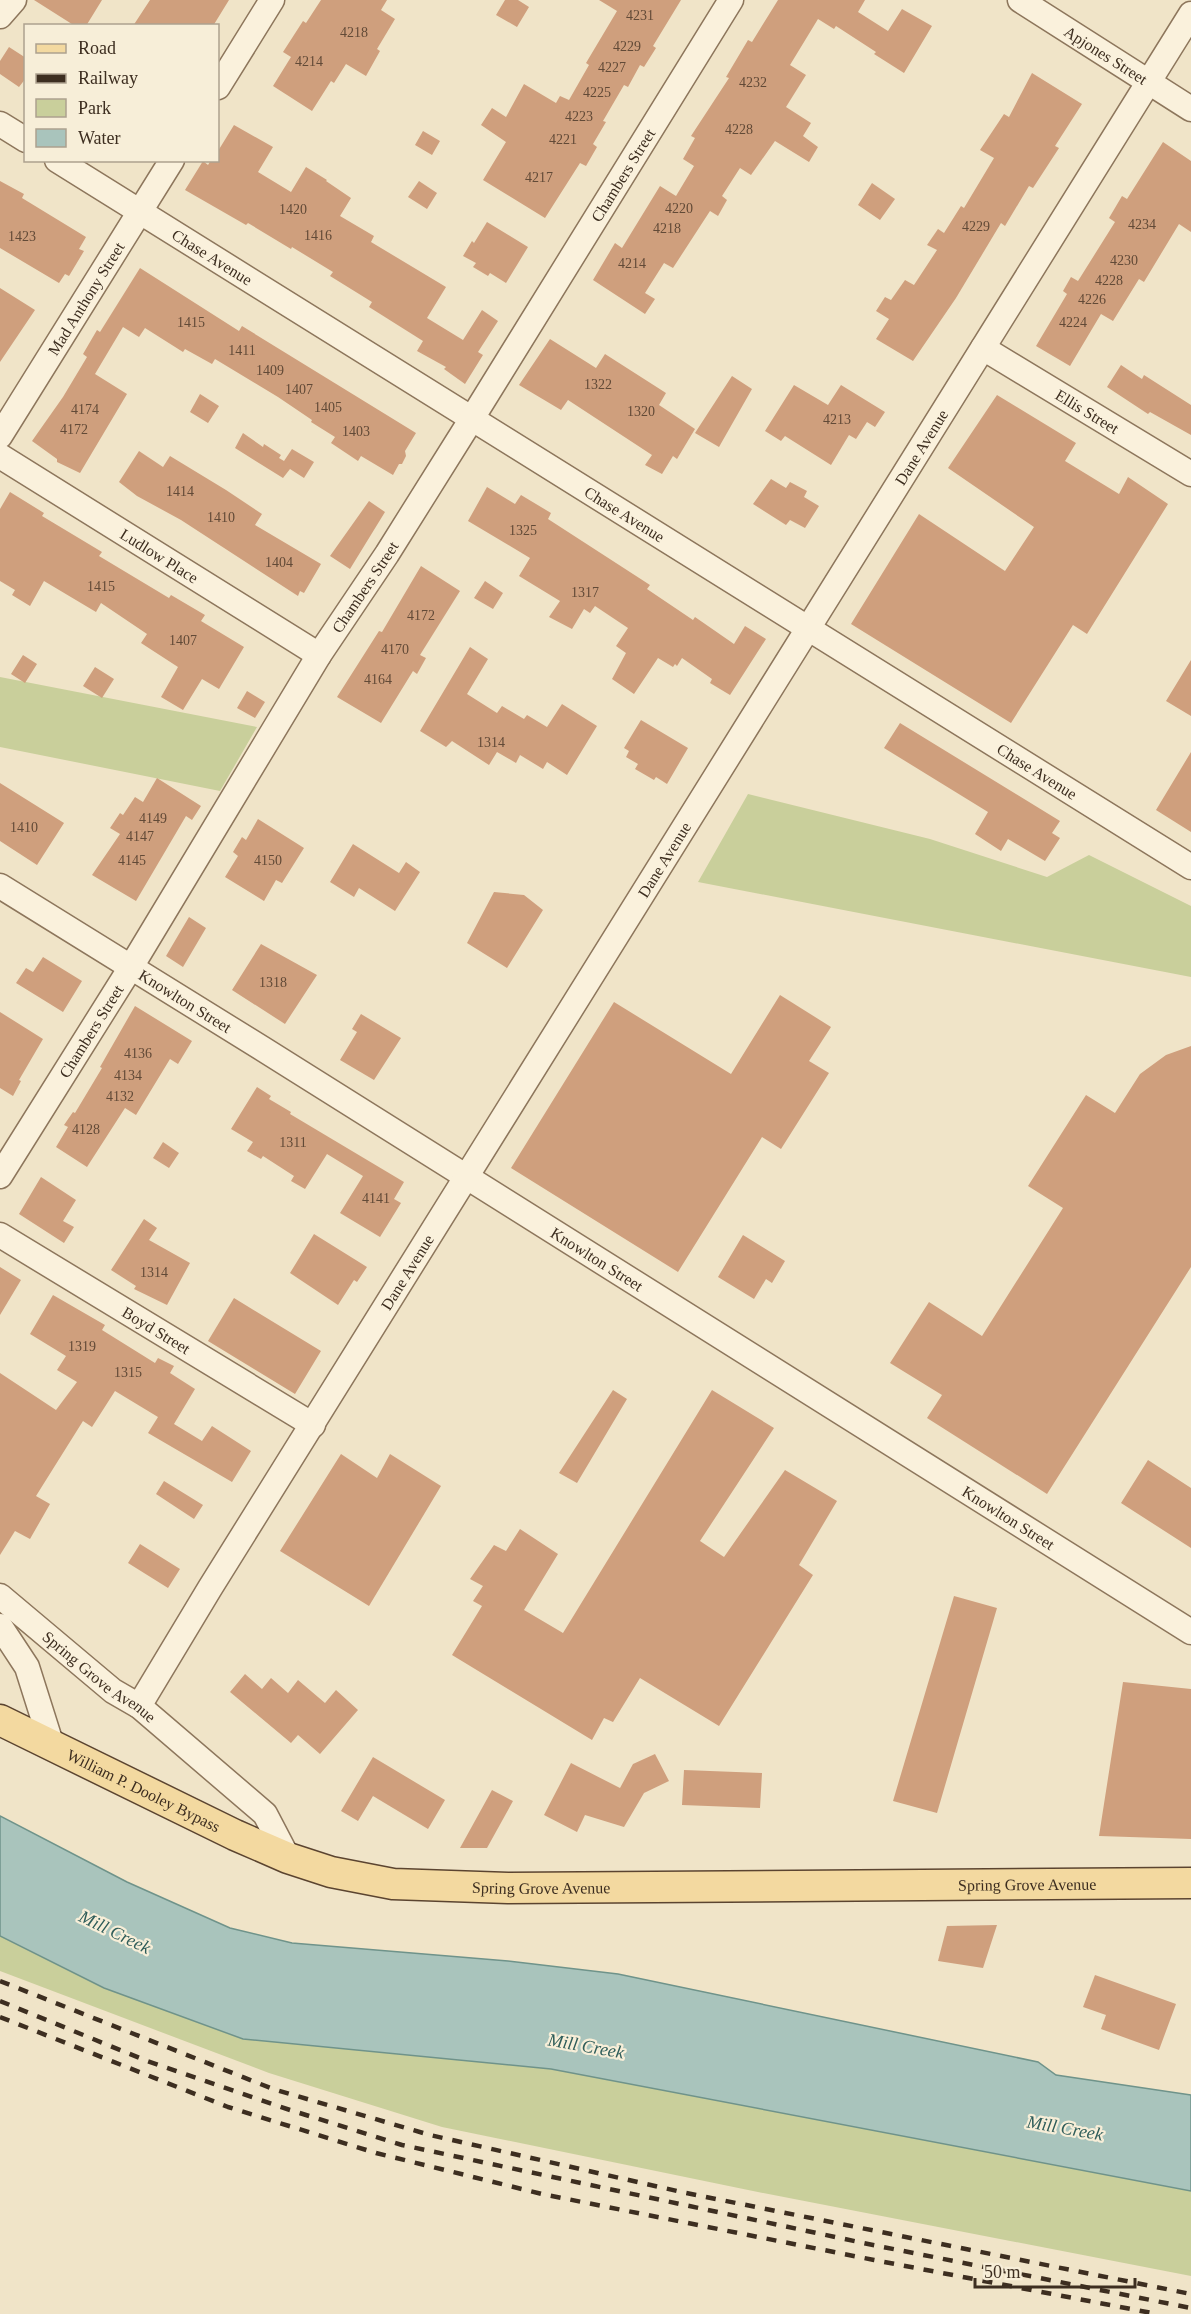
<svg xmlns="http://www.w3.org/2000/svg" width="1191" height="2314" font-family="'Times New Roman',serif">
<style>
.green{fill:#c9cf9b}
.water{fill:#a9c4bc;stroke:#6f938a;stroke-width:1.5}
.building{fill:#cf9f7d}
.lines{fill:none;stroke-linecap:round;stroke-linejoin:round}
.minor-casing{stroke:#8d765c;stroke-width:27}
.major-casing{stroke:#5b4430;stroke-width:33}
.minor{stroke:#faf1dc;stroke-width:24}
.major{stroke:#f3d9a0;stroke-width:30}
.rail{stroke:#3d2e20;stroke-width:4.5;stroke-dasharray:10 10;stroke-linecap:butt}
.labels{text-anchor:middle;stroke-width:4.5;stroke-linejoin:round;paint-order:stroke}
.number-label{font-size:14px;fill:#624a37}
.street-label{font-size:16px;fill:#3d2e20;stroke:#f7eed8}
.water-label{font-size:18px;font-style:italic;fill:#2f5d5a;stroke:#f7eed8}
</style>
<rect width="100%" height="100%" fill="#f0e4c8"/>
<path class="green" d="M0,677L257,727L220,791L0,747Z
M748,794L930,839L1047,877L1089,855L1191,906V977L698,882Z
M0,1936L104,1988L243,2039L551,2069L1191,2191V2276L753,2191L442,2127L269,2073L0,1971Z"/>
<path class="water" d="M0,1816L127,1882L230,1928L292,1943L508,1961L618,1974L1038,2062L1056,2075L1191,2095V2191L551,2069L243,2039L104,1988L0,1936Z"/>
<path class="building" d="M34,0H102L86,26H75Z
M150,0H229L213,26H133Z
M321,0H387L381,10L395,19L377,49L380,51L366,76L346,64L334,83L331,81L312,111L273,86L291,57L283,52L303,21L306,23Z
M505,0H518L529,7L517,27L496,15Z
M599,0H681L653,46L656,48L644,67L640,65L628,87L624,85L603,121L606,122L593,144L597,147L586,166L580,163L545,218L483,180L506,142L481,125L492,108L506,117L524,84L556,103L560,96L569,100L589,65L586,63L617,11Z
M778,0H865L858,12L888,31L902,9L932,26L904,73L874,54L876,52L836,26L834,29L818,19L790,65L806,75L786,107L811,123L803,136L818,147L809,162L775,141L751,175L740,168L722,196L727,200L718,216L710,211L673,268L664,263L645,293L655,299L645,314L593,280L615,243L622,248L660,186L676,196L694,166L683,159L695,138L691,136L729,78L726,77L748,40L752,42Z
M9,47L26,58V78L19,87L0,74V61Z
M1032,73L1082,104L1055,146L1059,148L1033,188L1029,186L1005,226L1001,223L956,298L913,361L876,339L889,319L876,311L885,297L891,300L905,280L914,285L937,250L927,245L938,229L944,233L961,206L964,208L994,158L980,150L1004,114L1009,117Z
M234,125L273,147L258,172L291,192L306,167L327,180L326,181L351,198L340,216L374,236L371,242L446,287L427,318L463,340L482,310L498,321L478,352L483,355L465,384L444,369L446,367L417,351L423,341L369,307L372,302L330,276L333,272L292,247L291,249L248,223L246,225L185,190L203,161L208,165L211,160H218V151Z
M423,131L440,141L432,155L415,145Z
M1163,142L1191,161V232L1179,224L1144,282L1139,279L1113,321L1101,314L1070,366L1036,346L1067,294L1063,291L1071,277L1078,281L1115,222L1109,218L1122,196L1127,199Z
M0,181L24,194L22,198L86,237L79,249L84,251L69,276L65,274L59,283L0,248Z
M419,181L437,193L427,209L408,197Z
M872,183L895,199L880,220L858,205Z
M487,222L528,247L506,283L490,273L488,276L473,267L476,263L463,256L472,241L474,243Z
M140,268L239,331L242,326L416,433L405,451L406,456L402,464H399L393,475L361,456L358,461L331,443L335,437L311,422L312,420L278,397L215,359L212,364L185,349L183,352L145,328L139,337L123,327L95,374L127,394L80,473L57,462V459L32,441L63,397L87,357L83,354L97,330L100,332Z
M0,288L35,310L0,362Z
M550,339L596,368L605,354L666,393L659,405L695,429L677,459L673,456L662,474L645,465L652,455L568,400L561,410L519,385Z
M1121,365L1142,379L1144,375L1191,405V435L1150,412L1148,414L1107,387Z
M732,376L752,389L719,447L695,433Z
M794,385L828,405L841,385L885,412L875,427L867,422L856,439L849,435L831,465L785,436L781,441L765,431Z
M200,394L219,406L208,423L190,412Z
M997,395L1076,443L1065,461L1119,494L1128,477L1168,504L1087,634L1073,625L1011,723L851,624L919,514L1005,571L1034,527L948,468Z
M243,433L263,447L264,444L281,455L279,458L284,461L292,449L314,462L304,478L290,469L283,478L235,448Z
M139,451L163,467L170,456L226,490L262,514L255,525L321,564L304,593L300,591L298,596L181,520L137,496L119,482Z
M771,479L786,488L790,482L807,491L804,497L819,506L805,528L790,520L786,525L753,504Z
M487,487L515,504L521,495L551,513L548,519L650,585L647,589L693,620L695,617L734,644L745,626L766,639L730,695L710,683L712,679L682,658L677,666L675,664L673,667L658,658L634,694L612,679L626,653L616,646L628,628L595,606L590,613L584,609L572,629L549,617L560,601L519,576L530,558L468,521Z
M10,492L44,513L42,516L102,552L99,556L169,598L171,595L205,615L201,621L244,647L219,689L202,679L183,710L161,697L178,667L141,643L147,634L101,603L96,612L44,581L30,606L12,595L15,590L0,581V509Z
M369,501L385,512L350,569L330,556Z
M421,566L460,591L420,655L426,658L417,674L413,671L381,723L337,697L379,631L382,632Z
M485,581L503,593L493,609L474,598Z
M470,647L488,659L467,694L497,713L502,706L524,719L527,715L547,727L562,704L597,726L567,775L547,762L543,769L520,755L516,763L497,752L489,765L452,741L446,747L420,731Z
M23,655L37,664L25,683L11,674Z
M1191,660V716L1166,701Z
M95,667L114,679L102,698L83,686Z
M247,691L265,702L255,718L237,708Z
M641,720L688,748L667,784L656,777L654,780L635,769L638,764L626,757L629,751L624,748Z
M900,723L1060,821L1052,833L1060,838L1045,861L1008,839L1001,851L975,834L988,812L884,748Z
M1191,752V832L1156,810Z
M157,778L201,806L192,820L186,816L136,901L92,875L120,834L110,828L120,813L123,815L135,797L143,802Z
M0,783L64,823L37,865L0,841Z
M258,819L304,848L282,883L276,880L264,901L225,877L238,856L233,852L242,837L246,840Z
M353,844L399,873L406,862L420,872L395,911L359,888L354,897L330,882Z
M494,892L524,895L543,910L507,968L467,943Z
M189,917L206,928L183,967L166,956Z
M261,944L317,975L285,1024L232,990Z
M43,957L82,981L63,1012L16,983L26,968L33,972Z
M780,995L831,1027L809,1061L829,1073L781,1149L762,1137L678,1272L511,1168L614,1002L731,1074Z
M135,1006L192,1041L178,1064L170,1059L136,1115L125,1108L87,1167L56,1147L68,1127L64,1125L73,1112L75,1113L102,1068L100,1067Z
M0,1012L43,1039L19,1080L21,1081L13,1096L0,1088Z
M361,1014L401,1038L374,1080L340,1060L357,1032L352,1029Z
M1191,1046V1267L1047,1494L927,1418L942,1395L890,1363L929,1302L982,1336L1063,1208L1028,1186L1086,1095L1115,1113L1140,1074L1166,1055Z
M257,1087L271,1096L269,1099L291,1112L290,1114L404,1182L394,1199L401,1203L380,1237L340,1213L363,1176L327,1154L305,1189L291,1181L294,1176L263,1156L261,1159L247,1151L253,1142L231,1129Z
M163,1142L179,1153L169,1168L153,1158Z
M41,1177L76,1200L63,1221L74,1227L64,1243L19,1214Z
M144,1219L157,1228L149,1240L190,1263L167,1305L134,1289L136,1286L111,1270Z
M314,1234L367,1267L357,1282L354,1280L338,1305L290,1273Z
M743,1235L785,1261L772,1283L766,1279L754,1299L718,1277Z
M0,1267L21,1280L0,1315Z
M53,1295L105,1325L102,1330L155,1363L158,1358L174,1366L170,1373L195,1389L174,1424L202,1441L212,1426L251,1451L232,1482L148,1433L158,1417L115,1391L92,1427L83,1421L36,1496L50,1504L30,1539L15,1531L0,1555V1373L56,1410L77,1382L57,1370L66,1356L30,1334Z
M234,1298L321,1351L295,1394L208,1341Z
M613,1390L627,1399L577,1483L559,1473Z
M712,1390L774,1428L700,1541L724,1557L785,1470L837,1501L799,1565L813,1575L719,1726L640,1678L613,1722L604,1718L592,1740L452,1655L482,1606L473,1601L483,1586L470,1579L494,1545L506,1551L520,1529L558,1554L524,1610L563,1633Z
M341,1454L377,1478L390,1454L441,1486L369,1606L280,1551Z
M1148,1460L1191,1488V1548L1121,1503Z
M164,1481L203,1505L194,1519L156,1494Z
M140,1544L180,1569L168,1588L128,1563Z
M954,1596L997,1608L937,1813L893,1801Z
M245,1674L262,1689L271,1678L288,1693L298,1680L325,1703L336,1690L358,1710L320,1754L298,1735L291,1743L230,1692Z
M1123,1682L1191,1689V1839L1099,1836Z
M655,1754L669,1781L644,1793L624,1827L585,1815L577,1832L544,1815L571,1763L620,1788L633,1764Z
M373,1757L445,1800L428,1829L373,1796L358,1821L341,1811Z
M684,1770L762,1773L760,1808L682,1805Z
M492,1790L513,1801L487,1848H460Z
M997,1925L983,1968L938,1961L947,1926Z
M1095,1975L1176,2004L1159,2050L1101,2029L1106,2015L1083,2007Z"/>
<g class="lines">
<g class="minor-casing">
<g id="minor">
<path id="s1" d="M1020,0L1191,109"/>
<path d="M0,16L14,0"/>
<path d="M218,87L272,0"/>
<path d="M0,124L26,140"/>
<path id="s2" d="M57,160L1191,867"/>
<path id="s3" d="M983,348L1191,474"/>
<path id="s4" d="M0,436L172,160"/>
<path id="s5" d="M0,456L319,655"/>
<path id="s6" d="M0,886L263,1049L1191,1632"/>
<path id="s7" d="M0,1176L131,967L319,655L387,554L471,420L731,0"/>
<path id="s8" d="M0,1235L313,1425"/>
<path id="s9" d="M0,1596L113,1691L139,1706L265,1814L288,1858"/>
<path d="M0,1626L27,1667L52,1746"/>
<path id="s10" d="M139,1706L210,1588L1191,14"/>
</g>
</g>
<g class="major-casing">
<g id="major">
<path id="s11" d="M0,1720L235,1835L288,1858L331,1872L393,1884L508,1888L1191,1883"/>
</g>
</g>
<use href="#minor" class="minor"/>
<use href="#major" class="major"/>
<path class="rail" d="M0,1981L273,2089L430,2135L686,2193L1191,2294
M0,2001L147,2061L290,2110L402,2145L873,2245L1191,2308
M0,2017L228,2107L376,2153L542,2194L874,2260L1157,2314"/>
</g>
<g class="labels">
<g class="number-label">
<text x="640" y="20">4231</text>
<text x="354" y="37">4218</text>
<text x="627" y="51">4229</text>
<text x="309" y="66">4214</text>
<text x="612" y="72">4227</text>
<text x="753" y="87">4232</text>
<text x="597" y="97">4225</text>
<text x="579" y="121">4223</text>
<text x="739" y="134">4228</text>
<text x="563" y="144">4221</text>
<text x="539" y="182">4217</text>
<text x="679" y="213">4220</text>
<text x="293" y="214">1420</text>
<text x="1142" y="229">4234</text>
<text x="976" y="231">4229</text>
<text x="667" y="233">4218</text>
<text x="318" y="240">1416</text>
<text x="22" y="241">1423</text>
<text x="1124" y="265">4230</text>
<text x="632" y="268">4214</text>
<text x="1109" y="285">4228</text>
<text x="1092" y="304">4226</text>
<text x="191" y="327">1415</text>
<text x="1073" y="327">4224</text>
<text x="242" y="355">1411</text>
<text x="270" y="375">1409</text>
<text x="598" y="389">1322</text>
<text x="299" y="394">1407</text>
<text x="328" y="412">1405</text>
<text x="85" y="414">4174</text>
<text x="641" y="416">1320</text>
<text x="837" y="424">4213</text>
<text x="74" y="434">4172</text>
<text x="356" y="436">1403</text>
<text x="180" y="496">1414</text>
<text x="221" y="522">1410</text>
<text x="523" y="535">1325</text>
<text x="279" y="567">1404</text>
<text x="101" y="591">1415</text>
<text x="585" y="597">1317</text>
<text x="421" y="620">4172</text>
<text x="183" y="645">1407</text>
<text x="395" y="654">4170</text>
<text x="378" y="684">4164</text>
<text x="491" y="747">1314</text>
<text x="153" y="823">4149</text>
<text x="24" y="832">1410</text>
<text x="140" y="841">4147</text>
<text x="132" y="865">4145</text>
<text x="268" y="865">4150</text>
<text x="273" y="987">1318</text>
<text x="138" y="1058">4136</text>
<text x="128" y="1080">4134</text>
<text x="120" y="1101">4132</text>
<text x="86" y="1134">4128</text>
<text x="293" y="1147">1311</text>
<text x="376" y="1203">4141</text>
<text x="154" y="1277">1314</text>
<text x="82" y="1351">1319</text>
<text x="128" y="1377">1315</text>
</g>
<g class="street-label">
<text dy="6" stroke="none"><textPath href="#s1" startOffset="102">Apjones Street</textPath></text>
<text dy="6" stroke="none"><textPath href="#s7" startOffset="1179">Chambers Street</textPath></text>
<text dy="6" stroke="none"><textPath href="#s2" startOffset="183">Chase Avenue</textPath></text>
<text dy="6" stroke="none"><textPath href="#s4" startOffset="162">Mad Anthony Street</textPath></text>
<text dy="6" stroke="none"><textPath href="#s3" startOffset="122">Ellis Street</textPath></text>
<text dy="6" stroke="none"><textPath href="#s10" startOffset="1482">Dane Avenue</textPath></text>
<text dy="6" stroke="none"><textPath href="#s2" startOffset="669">Chase Avenue</textPath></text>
<text dy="6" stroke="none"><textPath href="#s5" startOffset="188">Ludlow Place</textPath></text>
<text dy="6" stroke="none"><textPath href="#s7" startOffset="693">Chambers Street</textPath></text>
<text dy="6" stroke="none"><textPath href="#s2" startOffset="1155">Chase Avenue</textPath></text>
<text dy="6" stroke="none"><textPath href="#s10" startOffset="996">Dane Avenue</textPath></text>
<text dy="6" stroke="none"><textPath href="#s6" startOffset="218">Knowlton Street</textPath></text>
<text dy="6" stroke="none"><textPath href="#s7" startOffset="171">Chambers Street</textPath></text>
<text dy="6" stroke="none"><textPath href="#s6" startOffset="704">Knowlton Street</textPath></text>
<text dy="6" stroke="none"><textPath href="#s10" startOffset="510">Dane Avenue</textPath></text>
<text dy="6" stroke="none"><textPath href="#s8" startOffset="183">Boyd Street</textPath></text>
<text dy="6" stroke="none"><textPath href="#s6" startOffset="1190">Knowlton Street</textPath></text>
<text dy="6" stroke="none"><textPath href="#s9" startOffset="128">Spring Grove Avenue</textPath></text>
<text dy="6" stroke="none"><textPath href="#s11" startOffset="160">William P. Dooley Bypass</textPath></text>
<text dy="6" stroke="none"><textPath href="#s11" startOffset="1062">Spring Grove Avenue</textPath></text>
<text dy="6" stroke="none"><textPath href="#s11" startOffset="576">Spring Grove Avenue</textPath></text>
</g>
<g class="water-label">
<text transform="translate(115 1932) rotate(26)" y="6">Mill Creek</text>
<text transform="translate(586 2046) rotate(10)" y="6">Mill Creek</text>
<text transform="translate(1065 2128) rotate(10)" y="6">Mill Creek</text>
</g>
</g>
<rect x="24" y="24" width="195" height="138" fill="#f7eed8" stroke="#ada18e" stroke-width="1.5"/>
<rect x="36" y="44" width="30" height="9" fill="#f3d9a0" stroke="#ada18e" stroke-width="1.5"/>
<text x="78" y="54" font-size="18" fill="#3d2e20">Road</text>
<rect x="36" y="74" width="30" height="9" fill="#3d2e20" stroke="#ada18e" stroke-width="1.5"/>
<text x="78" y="84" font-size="18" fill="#3d2e20">Railway</text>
<rect x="36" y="99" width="30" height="18" fill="#c9cf9b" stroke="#ada18e" stroke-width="1.5"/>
<text x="78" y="114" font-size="18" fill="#3d2e20">Park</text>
<rect x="36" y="129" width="30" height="18" fill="#a9c4bc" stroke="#ada18e" stroke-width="1.5"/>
<text x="78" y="144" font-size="18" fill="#3d2e20">Water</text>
<path d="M975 2278v9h160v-9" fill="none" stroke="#3d2e20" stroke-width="3"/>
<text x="984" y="2278" font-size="18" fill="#3d2e20" stroke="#f7eed8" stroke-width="4.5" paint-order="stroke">50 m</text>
</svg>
